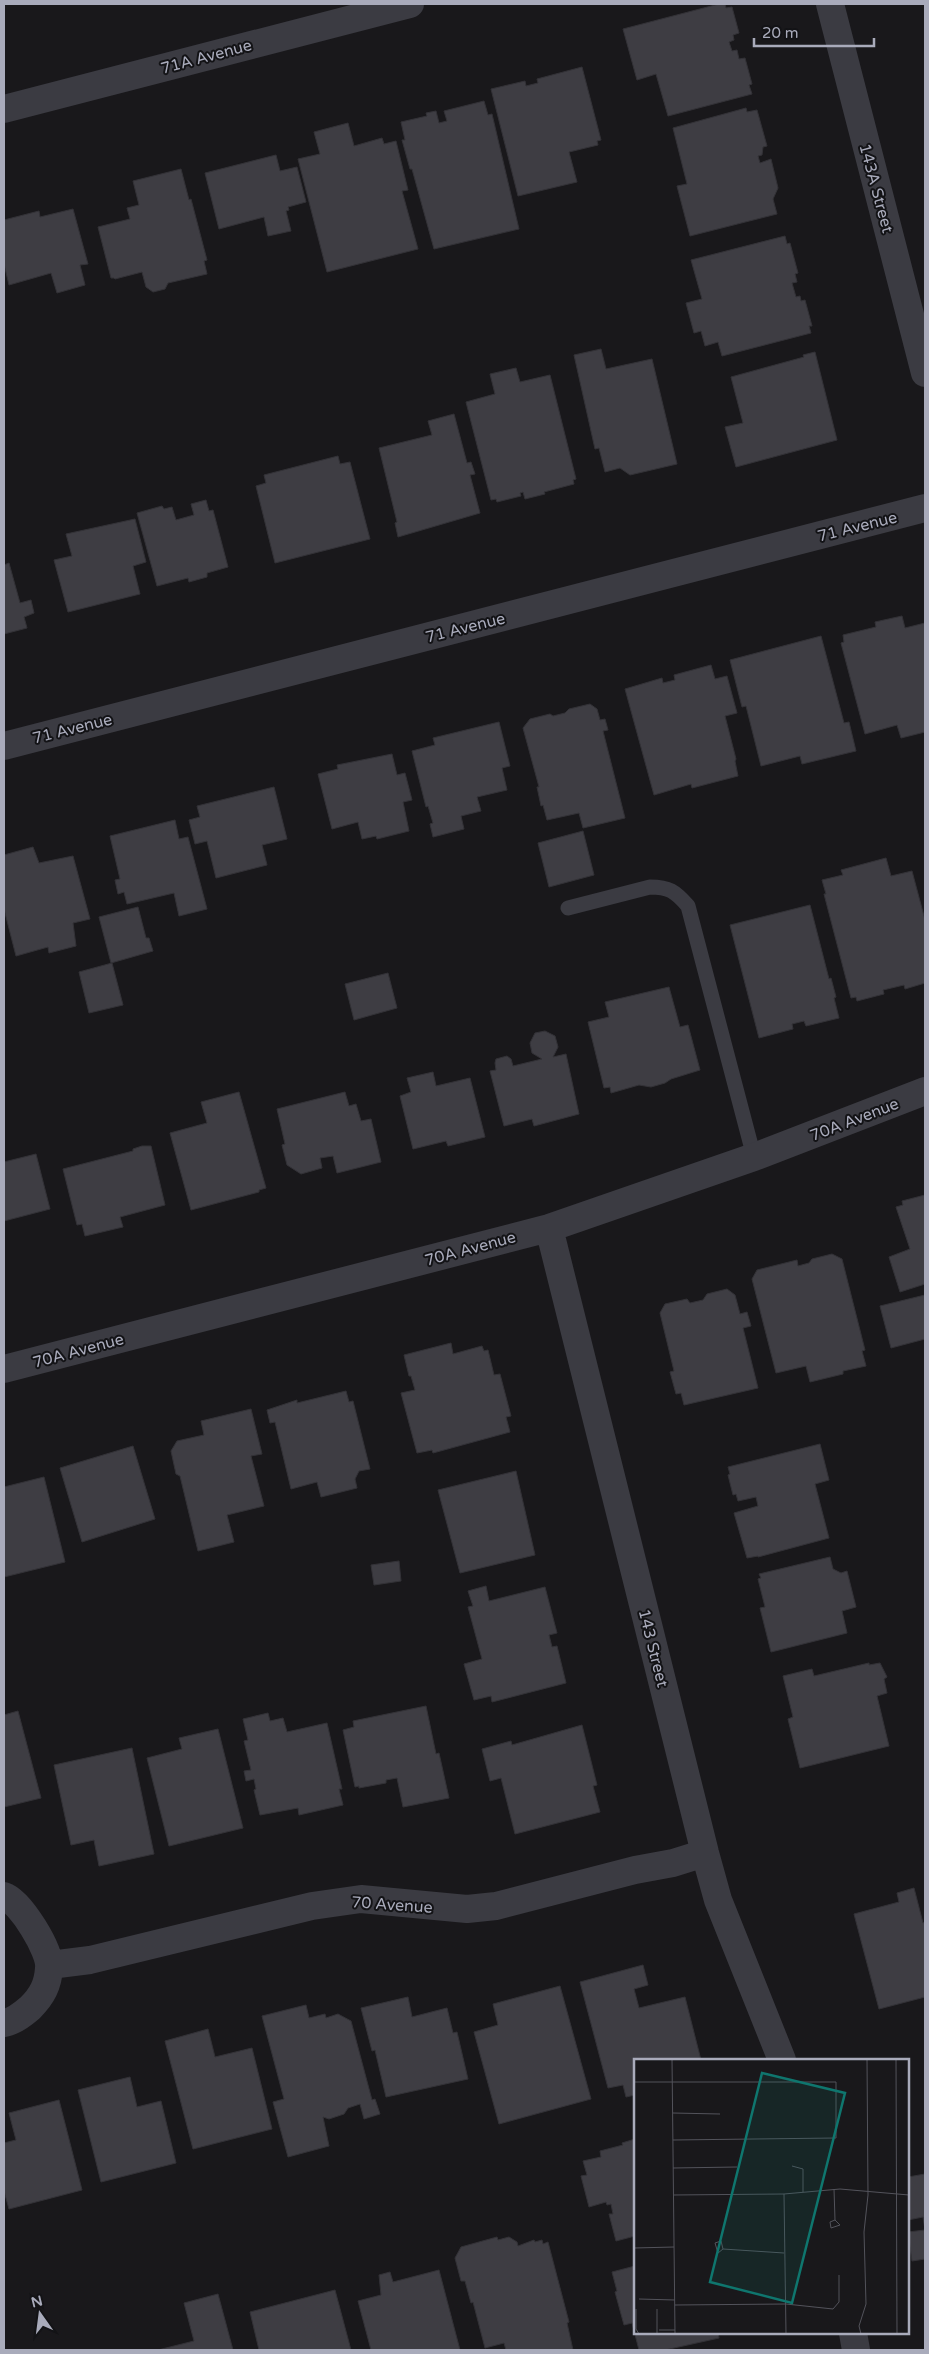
<svg xmlns="http://www.w3.org/2000/svg" width="929" height="2354" font-family="'Varela Round',sans-serif">
<style>
.building{fill:#3e3d43;stroke:#333237}
.lines{fill:none;stroke-linecap:round;stroke-linejoin:round}
.service{stroke:#3b3b42;stroke-width:15}
.minor{stroke:#3b3b42;stroke-width:28}
.labels{text-anchor:middle;stroke-width:4;stroke-linejoin:round;paint-order:stroke}
.street-label{font-size:16px;fill:#a9abbb;stroke:#131316}
.inset-road{fill:none;stroke:#53535b;stroke-width:1}
.view{fill:#0f766e;fill-opacity:0.15;stroke:#0f766e;stroke-width:2.5}
.inset-edge{fill:none;stroke:#a9abbb;stroke-width:2.5}
</style>
<rect width="100%" height="100%" fill="#19181b"/>
<path class="building" d="M719,4H725L726,8L732,7L739,33L733,35L734,40L729,42L732,51L737,50L739,59L745,58L752,84L749,85L752,94L668,116L656,74L637,80L623,29Z
M582,67L601,140L597,141L598,145L569,152L577,182L518,196L491,89L525,81L526,86L538,83L537,79Z
M484,101L488,115L492,114L519,229L434,249L412,169H410L402,140H405L401,122L427,116L426,113L436,111L439,123L447,121L444,111Z
M746,108L747,112L757,110L767,146L763,147L762,155L758,156L760,163L771,159L778,188L773,199L777,214L690,236L677,186L687,184L673,128Z
M348,123L354,146L382,138L384,144L396,141L408,190L402,191L418,249L327,272L298,159L320,154L314,132Z
M276,155L280,171L297,167L306,202L288,207L289,210L286,211L291,231L268,236L264,217L219,229L205,173Z
M181,169L189,200L191,199L207,260L204,261L207,274L168,283L165,289L153,292L146,287L142,272L115,279L114,278H111L98,227L130,219L127,208L139,205L133,181Z
M73,209L88,264L80,265L85,285L57,293L51,273L9,285L4,264V220L39,211L40,217Z
M785,236L787,244L790,243L798,273L795,274L797,282L792,283L796,297L800,296L801,301L805,300L812,326H809L811,333L722,356L718,342L705,346L701,331L694,333L686,303L702,299L691,260Z
M601,349L606,369L652,359L677,464L630,475L620,468L605,472L599,448L595,449L574,355Z
M815,352L837,440L736,467L725,427L743,423L731,377L804,357L803,355Z
M516,368L520,382L550,375L576,479L573,480L574,484L544,492L545,494L525,499L523,492L520,493L521,496L497,502L496,499L491,500L466,402L495,394L490,374Z
M454,414L467,463L471,462L475,474L470,475L480,513L398,537L395,523L397,522L379,448L432,435L428,421Z
M338,456L340,464L350,462L370,539L275,563L256,486L266,483L264,475Z
M206,500L209,511L213,510L228,567L207,573V577L189,582L188,578L157,586L137,513L162,506L164,509L172,507L176,520L194,515L191,504Z
M135,519L146,562L133,566L140,594L68,612L54,560L72,556L66,534Z
M9,563L20,603L31,600L34,613L24,617L27,628L4,634V565Z
M902,616L905,628L925,623V732L901,738L897,725L865,734L841,643L844,642L843,635L876,627L875,622Z
M821,636L844,723L849,722L856,751L802,764L800,756L761,766L746,706L742,707L730,660Z
M711,665L715,679L727,676L737,713L725,716L736,759L735,761L738,776L692,788L691,784L654,795L625,689L662,678L663,683L675,680L674,675Z
M590,704L597,709L600,720L605,719L608,730L603,731L625,818L583,828L579,813L547,820L543,805L541,806L537,787H539L523,728L530,719L550,714L553,716L565,713L569,709Z
M499,722L510,766L502,768L507,790L477,797L481,811L461,816L464,829L433,837L430,824L433,823L428,806L426,807L412,751L435,745L433,738Z
M392,754L397,775L405,773L412,800L403,802L409,831L377,839L376,836L362,839L358,822L332,829L318,774L338,769L337,765Z
M274,787L287,839L262,845L267,865L216,878L207,841L195,844L189,820L200,817L197,806Z
M175,820L179,839L188,837L207,909L179,916L174,893L127,904L124,892L118,894L115,880L120,879L110,836Z
M583,831L594,875L549,887L538,843Z
M33,847L39,863L73,856L90,919L73,923L76,946L49,953L48,947L16,956L4,909V855Z
M886,858L891,876L912,871L925,920V983L905,989L904,985L883,990L884,994L857,1001L856,997L851,998L824,894H826L822,880L843,875L841,870Z
M810,905L829,979L831,978L836,997L834,998L839,1018L806,1026L804,1021L792,1024L793,1029L759,1038L730,925Z
M138,907L146,938H149L153,951L111,963L99,917Z
M112,963L123,1005L89,1013L79,972Z
M388,973L397,1008L354,1020L345,984Z
M669,987L680,1027L688,1025L700,1070L671,1079L665,1083L651,1087L639,1085L611,1093L610,1087L604,1088L588,1022L609,1017L605,1002Z
M545,1031L555,1036L558,1047L553,1057L566,1054L579,1114L534,1126L532,1119L504,1126L490,1071L496,1070L495,1063L496,1059L507,1056L511,1059L513,1066L542,1059L532,1053L530,1043L535,1033Z
M433,1072L436,1086L470,1078L485,1137L448,1146L446,1141L413,1149L400,1096L411,1092L407,1078Z
M239,1092L266,1188L259,1190V1192L191,1210L170,1133L207,1123L201,1102Z
M345,1092L349,1106L356,1104L361,1121L371,1119L381,1162L337,1173L333,1156L320,1158L322,1168L301,1174L287,1165L282,1145L285,1144L277,1109Z
M142,1146H151L165,1205L120,1217L123,1227L85,1236L82,1224L77,1225L63,1169L133,1151V1149Z
M36,1154L50,1209L4,1221V1162Z
M925,1195V1284L900,1292L889,1257L910,1249L896,1207L903,1205L902,1201Z
M832,1254L842,1259L865,1350L862,1351L866,1366L843,1371V1374L810,1382L806,1366L776,1373L752,1279L757,1270L797,1260L798,1266L809,1263L812,1259Z
M727,1289L735,1295L740,1314L747,1312L751,1326L743,1328L758,1388L684,1405L681,1393L676,1394L670,1372L674,1371L660,1313L665,1304L687,1299L690,1303L703,1300L707,1294Z
M925,1295V1339L891,1348L880,1306Z
M451,1343L453,1354L482,1346L484,1351L488,1350L494,1375L500,1374L511,1416L506,1417L510,1432L433,1453L432,1450L417,1453L401,1393L415,1390L411,1376H409L404,1355Z
M346,1391L349,1402L353,1401L370,1469L359,1471L355,1479L357,1488L321,1497L317,1482L291,1489L275,1422L270,1423L267,1410L297,1400V1403Z
M251,1409L262,1454L251,1456L264,1506L227,1515L234,1542L198,1551L180,1476L176,1474L171,1451L177,1441L204,1435L201,1421Z
M820,1444L829,1480L815,1484L829,1538L758,1557V1556L747,1558L734,1513L758,1506L756,1497L738,1501L736,1494L733,1495L728,1475L730,1474L728,1467Z
M133,1446L155,1519L82,1542L60,1468Z
M516,1471L535,1555L460,1573L438,1490Z
M44,1477L65,1562L4,1577V1487Z
M830,1557L833,1569L841,1573L847,1571L856,1607L842,1611L847,1633L771,1652L760,1608L765,1607L758,1579L761,1578L759,1574Z
M399,1561L401,1581L374,1585L371,1565Z
M486,1586L489,1601L545,1587L557,1633L549,1635L552,1647L557,1646L566,1683L492,1702L491,1696L474,1700L464,1664L482,1659L468,1607L473,1606L468,1591Z
M869,1663V1665L880,1663L887,1677L884,1679L887,1693L877,1696L889,1746L800,1768L788,1719L793,1717L783,1676L812,1669L814,1676Z
M426,1706L436,1754L439,1753L449,1798L403,1807L397,1778L386,1780V1783L359,1788V1786L355,1787L343,1730L354,1727L353,1721Z
M18,1711L41,1798L4,1807V1715Z
M268,1713L270,1721L283,1718L287,1732L327,1723L342,1789H339L343,1805L299,1815L298,1808L260,1815L254,1790L256,1789L254,1779L246,1781L244,1771L251,1770L244,1741L248,1740L243,1719Z
M582,1725L597,1785L593,1786L600,1812L515,1834L501,1778L490,1781L482,1749L511,1741L512,1745Z
M218,1729L243,1828L169,1846L147,1758L182,1749L179,1738Z
M132,1748L154,1854L99,1866L94,1840L71,1845L54,1765Z
M914,1888L923,1923L925,1922V1997L879,2009L854,1914L899,1902L897,1893Z
M643,1965L648,1985L634,1989L639,2008L685,1997L701,2060H635V2095L626,2097L623,2085L608,2088L580,1982Z
M560,1986L591,2099L499,2124L474,2032L498,2025L493,2004Z
M408,1997L412,2017L447,2008L453,2033L457,2032L468,2079L386,2097L375,2050L372,2051L361,2008Z
M306,2005L309,2018L325,2014L326,2018L338,2014L351,2021L372,2100L375,2099L380,2114L364,2119L360,2104L348,2108L344,2114L329,2119L323,2117L329,2146L288,2157L273,2102L284,2099L262,2016Z
M208,2029L215,2057L252,2048L272,2129L193,2149L165,2041Z
M130,2077L137,2107L161,2101L176,2163L101,2182L78,2090Z
M59,2100L82,2190L9,2209L4,2191V2143L16,2140L9,2113Z
M635,2139V2236L616,2241L609,2214H613L611,2204L607,2205L606,2202L589,2207L581,2176L587,2175L583,2161L601,2157L600,2151L623,2145L622,2143Z
M925,2174V2230L923,2217L908,2220V2177Z
M925,2230V2259L912,2261L908,2232Z
M497,2237L498,2240L509,2237L517,2242L518,2246L534,2240L535,2242L542,2240L543,2244L548,2242L569,2322L567,2323L573,2350H506L504,2343L485,2348L473,2302L471,2303L465,2281H461L455,2258L461,2247Z
M635,2266V2333H718L719,2338L665,2350H639L632,2323L624,2325L615,2292L617,2291L612,2272Z
M439,2270L460,2350H371L358,2301L381,2295L379,2275L390,2272L393,2282Z
M335,2290L351,2350H259L250,2312Z
M218,2294L233,2350H158L194,2341L184,2303Z"/>
<g class="lines">
<path class="service" d="M568,908L650,887C669,887 675,891 688,906L754,1157"/>
<path class="minor" d="M830,4L925,373
M4,109L410,4
M4,746L925,508
M549,1228L705,1853L718,1900L782,2060
M4,1369L549,1228L754,1157L925,1091
M4,1896C20,1901 51,1951 49,1968C48,1985 42,1996 30,2008C23,2014 13,2022 4,2023
M50,1965L90,1960L312,1906L361,1899L467,1909L496,1906L635,1870L673,1863L705,1853
M853,2333L856,2350"/>
</g>
<g class="labels">
<g class="street-label">
<text transform="translate(206 56) rotate(-15)" y="6">71A Avenue</text>
<text transform="translate(877 188) rotate(75)" y="6">143A Street</text>
<text transform="translate(857 526) rotate(-14)" y="6">71 Avenue</text>
<text transform="translate(465 627) rotate(-14)" y="6">71 Avenue</text>
<text transform="translate(72 728) rotate(-14)" y="6">71 Avenue</text>
<text transform="translate(854 1119) rotate(-21)" y="6">70A Avenue</text>
<text transform="translate(470 1248) rotate(-15)" y="6">70A Avenue</text>
<text transform="translate(78 1350) rotate(-15)" y="6">70A Avenue</text>
<text transform="translate(654 1648) rotate(76)" y="6">143 Street</text>
<text transform="translate(392 1904) rotate(4)" y="6">70 Avenue</text>
</g>
</g>
<g transform="translate(634 2059)">
<rect width="275" height="275" fill="#19181b"/>
<path class="inset-road" d="M38,0L41,275M262,0L263,275M0,23H202V79L39,81M39,54L86,55M158,107L169,110V133M39,109L103,108M200,130L201,161L206,166L197,169L196,163L201,161M150,135L152,275M39,136L150,135L206,130L275,136M0,189L40,188M89,190L87,182L81,184L84,194L89,190L150,194M5,240L41,241M41,246L152,245L199,250L205,243V216M2,250V270L5,275M25,271H41M23,275V250M227,275L225,267L232,245L230,173L234,136L233,0"/>
<path class="view" d="M128,14L211,34L158,244L76,223Z"/>
<rect width="275" height="275" class="inset-edge"/>
</g>
<rect width="929" height="2354" fill="none" stroke="#a9abbb" stroke-width="10"/>
<g transform="translate(40 2314) rotate(346)" stroke="#131316" stroke-width="4" paint-order="stroke">
<path d="M0-4L9 19L0 12L-9 19Z" fill="#a9abbb"/>
<text y="-8" font-size="14" font-weight="bold" text-anchor="middle" fill="#a9abbb">N</text>
</g>
<path d="M754 38v8h120v-8" fill="none" stroke="#a9abbb" stroke-width="2.5"/>
<text x="762" y="38" font-size="15" fill="#a9abbb" stroke="#131316" stroke-width="4" paint-order="stroke">20 m</text>
</svg>
